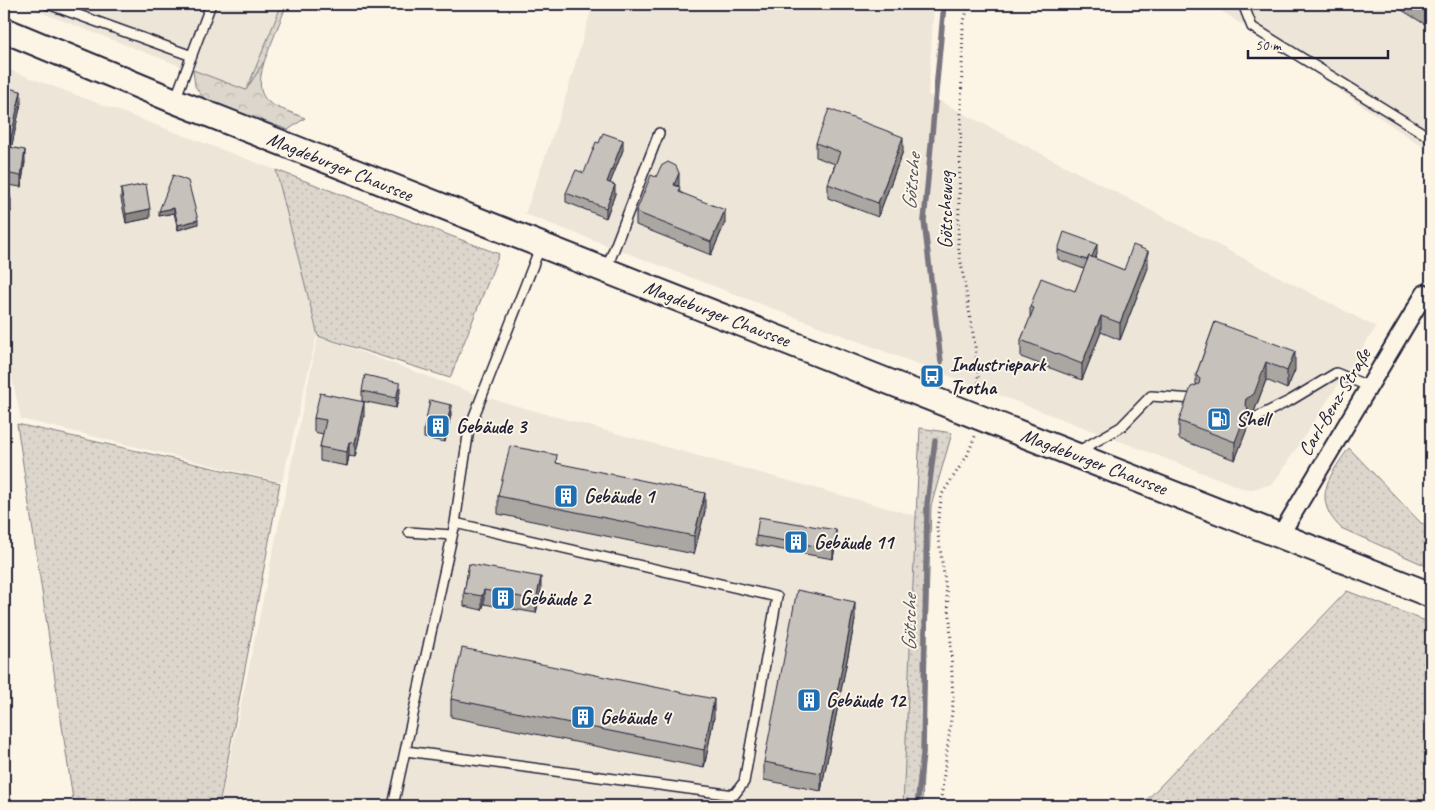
<svg xmlns="http://www.w3.org/2000/svg" width="1435" height="810" font-family="Caveat,sans-serif">
<style>
.built{fill:#ece5d8}
.grass{fill:url(#grass-dots);stroke:#7f7c84}
.forest{fill:url(#forest-crowns);stroke:#7f7c84}
.lines{fill:none;stroke-linecap:round;stroke-linejoin:round}
.stream{stroke:#78757e;stroke-width:5.5}
.lane-casing{stroke:#22223b;stroke-width:12}
.street-casing{stroke:#22223b;stroke-width:20}
.secondary-casing{stroke:#22223b;stroke-width:28}
.path{stroke:#22223b;stroke-width:3;stroke-dasharray:1 4;stroke-linecap:butt}
.lane{stroke:#fcf5e5;stroke-width:9}
.street{stroke:#fcf5e5;stroke-width:16}
.secondary{stroke:#fcf5e5;stroke-width:24}
.wall{fill:#aaa6a1;stroke:#22223b}
.shaded-wall{fill:#8b8783;stroke:#22223b}
.building{fill:#c6c1bb;stroke:#22223b}
.labels{text-anchor:middle;stroke-width:4;stroke-linejoin:round;paint-order:stroke}
.street-label{font-size:20px;fill:#22223b;stroke:#fcf5e5}
.poi-label{font-size:20px;font-weight:bold;fill:#22223b;stroke:#fcf5e5;text-anchor:start}
.water-label{font-size:21px;font-style:italic;fill:#545362;stroke:#fcf5e5}
</style>
<defs>
<pattern id="grass-dots" width="8" height="8" patternUnits="userSpaceOnUse" patternTransform="scale(1.25)"><rect width="8" height="8" fill="#dcd6cc"/><path d="M2 2h.1M6 6h.1" fill="none" stroke="#bcb7b0" stroke-width="1.8" stroke-linecap="round"/></pattern>
<pattern id="forest-crowns" width="20" height="18" patternUnits="userSpaceOnUse" patternTransform="scale(1.25)"><rect width="20" height="18" fill="#dcd6cc"/><path d="M2 6a3 3 0 1 1 6 0M12 15a3 3 0 1 1 6 0" fill="none" stroke="#bcb7b0"/></pattern>
</defs>
<rect width="100%" height="100%" fill="#fcf5e5"/>
<filter id="ink" filterUnits="userSpaceOnUse"><feTurbulence type="fractalNoise" baseFrequency=".02" numOctaves="2"/><feDisplacementMap in="SourceGraphic" scale="10" xChannelSelector="R" yChannelSelector="G"/><feConvolveMatrix kernelMatrix="1 2 1 2 8 2 1 2 1" color-interpolation-filters="sRGB"/></filter>
<g filter="url(#ink)">
<path class="built" d="M19,4H282L246,91Z
M593,4H934L928,95L1376,327L1273,484L1248,490L525,214L563,106Z
M1214,4H1431V152L1213,5Z
M4,68L276,170L317,334L282,482L21,419L4,340Z
M318,336L481,396L916,516L903,806H220Z"/>
<path class="grass" d="M282,4H287L264,62L246,91Z
M276,170L499,254L450,378L318,336Z
M17,424L280,483L219,806H74Z
M920,428L952,433L931,506L922,806H903Z
M1349,448L1421,523L1431,527V568L1341,528C1311,499 1329,476 1349,448Z
M1347,591L1431,623V806H1141Z"/>
<path class="forest" d="M264,62C252,105 271,104 305,118L288,130L204,99L195,86L193,70L246,90Z"/>
<g class="lines">
<path class="stream" d="M941,362L924,221L944,4
M917,806L923,754L927,504L935,441"/>
<g class="lane-casing">
<path id="lane" d="M48,4L192,56
M1243,4L1252,27L1431,138
M175,100L211,4
M606,270L659,133
M1251,420L1291,400L1336,373L1368,386
M1077,452L1121,427L1151,396L1194,399
M409,532L452,535
M406,751L734,795L744,782L777,597L455,523
M393,806L455,523L469,429L541,245"/>
</g>
<g class="street-casing">
<path id="street" d="M1281,534L1425,293"/>
</g>
<g class="secondary-casing">
<path id="secondary" d="M4,30L175,101L1431,595"/>
</g>
<path class="path" d="M969,4L963,24L958,245L975,345L980,396
M940,806L953,704L950,617L937,527L942,494L967,456L975,436"/>
<use href="#lane" class="lane"/>
<use href="#street" class="street"/>
<use href="#secondary" class="secondary"/>
</g>
<path class="wall" d="M1392,4H1431V28Z
M4,87L21,103L11,148L25,162L21,187L8,185L11,212L4,213Z
M816,143L903,151L878,217L828,198V184L835,164L816,157Z
M623,150L610,183L615,194L606,218L566,202V193L584,173Z
M173,175L198,224L178,230L174,213L159,216Z
M656,177L679,187L680,192L725,223L711,255L636,225V212Z
M121,189L150,218L126,223L121,199Z
M1058,250L1097,254L1095,259L1124,270L1148,268L1120,340L1101,332L1082,380L1021,357V340L1030,319V307L1075,291L1084,269L1058,259Z
M1215,322L1295,370L1287,389L1266,380L1254,412L1248,415V426L1235,460L1179,439V421L1196,385V375Z
M362,391L400,392L396,408L362,401Z
M451,414L445,442L424,438V429Z
M364,416L355,457L349,456L347,466L320,461V447L323,434L314,432V418Z
M557,463L705,511L694,554L498,514V496Z
M756,536L836,540L833,559L756,545Z
M469,564L541,591L536,613L484,604L482,610L464,606V593Z
M855,620L821,791L764,780V762Z
M451,699L714,717L704,768L451,717Z"/>
<path class="shaded-wall" d="M21,91V103L9,159V147Z
M903,137V151L878,217V203Z
M623,140V150L607,191V182Z
M25,150V162L21,187V176Z
M679,173V186L674,185Z
M615,185V194L606,218V208Z
M11,200V212L4,213V202Z
M174,208V213L159,216V211Z
M150,209V218L126,223V214Z
M725,210V223L711,255V242Z
M198,220V224L178,230V225Z
M1097,244V254L1090,271V261Z
M1148,251V268L1120,340V323Z
M1101,316V332L1082,380V364Z
M1295,351V370L1287,389V371Z
M1266,362V380L1254,412L1248,415V426L1235,460V442L1246,399Z
M400,383V392L396,408V398Z
M364,402V416L355,457V443Z
M451,405V414L445,442V433Z
M349,442V456L347,466V452Z
M705,493V511L694,554V536Z
M836,530V540L833,559V549Z
M541,577V591L536,613V600Z
M484,590V604L482,610V596Z
M855,602V620L821,791V773Z
M714,699V717L704,768V750Z"/>
<path class="building" d="M1418,4H1431V12Z
M4,87L21,91L9,147L25,150L21,176L5,173L11,200L4,202Z
M829,109L903,137L878,203L828,184L840,152L816,143Z
M603,133L623,140L607,182L615,185L606,208L566,193L576,170L584,173L596,142L599,143Z
M668,162L676,166L679,173L674,185L680,187L679,192L725,210L711,242L636,212L651,175L656,177L661,166Z
M173,175L188,181L198,220L178,225L174,208L159,211Z
M146,184L150,209L126,214L121,189Z
M1064,232L1097,244L1092,257L1089,256L1087,260L1058,250Z
M1133,245L1148,251L1120,323L1101,316L1082,364L1021,340L1034,308L1030,307L1041,278L1075,291L1089,256L1124,270Z
M1215,322L1295,351L1287,371L1266,362L1254,394L1246,399L1245,404L1248,408L1235,442L1179,421L1191,387L1199,384L1200,379L1196,375Z
M365,375L400,383L396,398L362,391Z
M320,393L364,402L355,443L349,442L347,452L320,447L326,420L314,418Z
M430,400L451,405L445,433L424,429Z
M510,446L557,455L556,463L705,493L694,536L498,496Z
M759,517L836,530L833,549L756,536Z
M469,564L541,577L536,600L484,590L482,596L464,593Z
M797,590L855,602L821,773L764,762Z
M462,648L714,699L704,750L451,699Z"/>
</g>
<defs>
<g id="bus-square" transform="scale(1.25)"><rect x="-9" y="-9" width="18" height="18" rx="4" fill="#1f6fb2" stroke="#fcf5e5"/><path d="M-5-6H5V4H4V6H2V4H-2V6H-4V4H-5ZM-3.5-4V0h7V-4ZM-3.5 1.2v1.5H-2V1.2ZM2 1.2v1.5H3.5V1.2Z" fill="#fff"/></g>
<g id="fuel-square" transform="scale(1.25)"><rect x="-9" y="-9" width="18" height="18" rx="4" fill="#1f6fb2" stroke="#fcf5e5"/><path d="M-5.5-6h7V0h2V4h1.3V-2.5L3-4.5l.8-.8L6-3V5H2.5V1h-1V6h-7ZM-4.2-4.7v3.2H.2V-4.7Z" fill="#fff"/></g>
<g id="building-square" transform="scale(1.25)"><rect x="-9" y="-9" width="18" height="18" rx="4" fill="#1f6fb2" stroke="#fcf5e5"/><path d="M-4-6H4V6H1V3H-1V6H-4ZM-2.5-4.3h1.7v1.8h-1.7ZM.8-4.3h1.7v1.8H.8ZM-2.5-1h1.7V.8h-1.7ZM.8-1h1.7V.8H.8Z" fill="#fff"/></g>
</defs>
<g fill-rule="evenodd">
<use href="#bus-square" x="932" y="376"/>
<use href="#fuel-square" x="1219" y="419"/>
<use href="#building-square" x="438" y="426"/>
<use href="#building-square" x="566" y="496"/>
<use href="#building-square" x="796" y="542"/>
<use href="#building-square" x="503" y="598"/>
<use href="#building-square" x="809" y="700"/>
<use href="#building-square" x="583" y="717"/>
</g>
<g class="labels">
<g class="street-label">
<text transform="translate(340 166) rotate(22)" y="7">Magdeburger Chaussee</text>
<text transform="translate(945 210) rotate(-90)" y="7">Götscheweg</text>
<text transform="translate(717 313) rotate(21)" y="7">Magdeburger Chaussee</text>
<text transform="translate(1334 402) rotate(-59)" y="7">Carl-Benz-Straße</text>
<text transform="translate(1094 461) rotate(21)" y="7">Magdeburger Chaussee</text>
</g>
<g class="poi-label">
<text x="950" y="371">Industriepark<tspan x="950" dy="23">Trotha</tspan></text>
<text x="1236" y="426">Shell</text>
<text x="456" y="433">Gebäude 3</text>
<text x="584" y="503">Gebäude 1</text>
<text x="814" y="549">Gebäude 11</text>
<text x="520" y="605">Gebäude 2</text>
<text x="826" y="707">Gebäude 12</text>
<text x="600" y="724">Gebäude 4</text>
</g>
<g class="water-label">
<text transform="translate(911 182) rotate(-85)" y="7">Götsche</text>
<text transform="translate(909 623) rotate(-89)" y="7">Götsche</text>
</g>
</g>
<rect width="1435" height="810" fill="none" stroke="#fcf5e5" stroke-width="20"/>
<rect x="10" y="10" width="1415" height="790" fill="none" stroke="#22223b" stroke-width="2" filter="url(#ink)"/>
<path d="M1248 50v8h140v-8" fill="none" stroke="#22223b" stroke-width="2.5"/>
<text x="1255" y="50" font-size="15" fill="#22223b" stroke="#fcf5e5" stroke-width="4" paint-order="stroke">50 m</text>
</svg>
